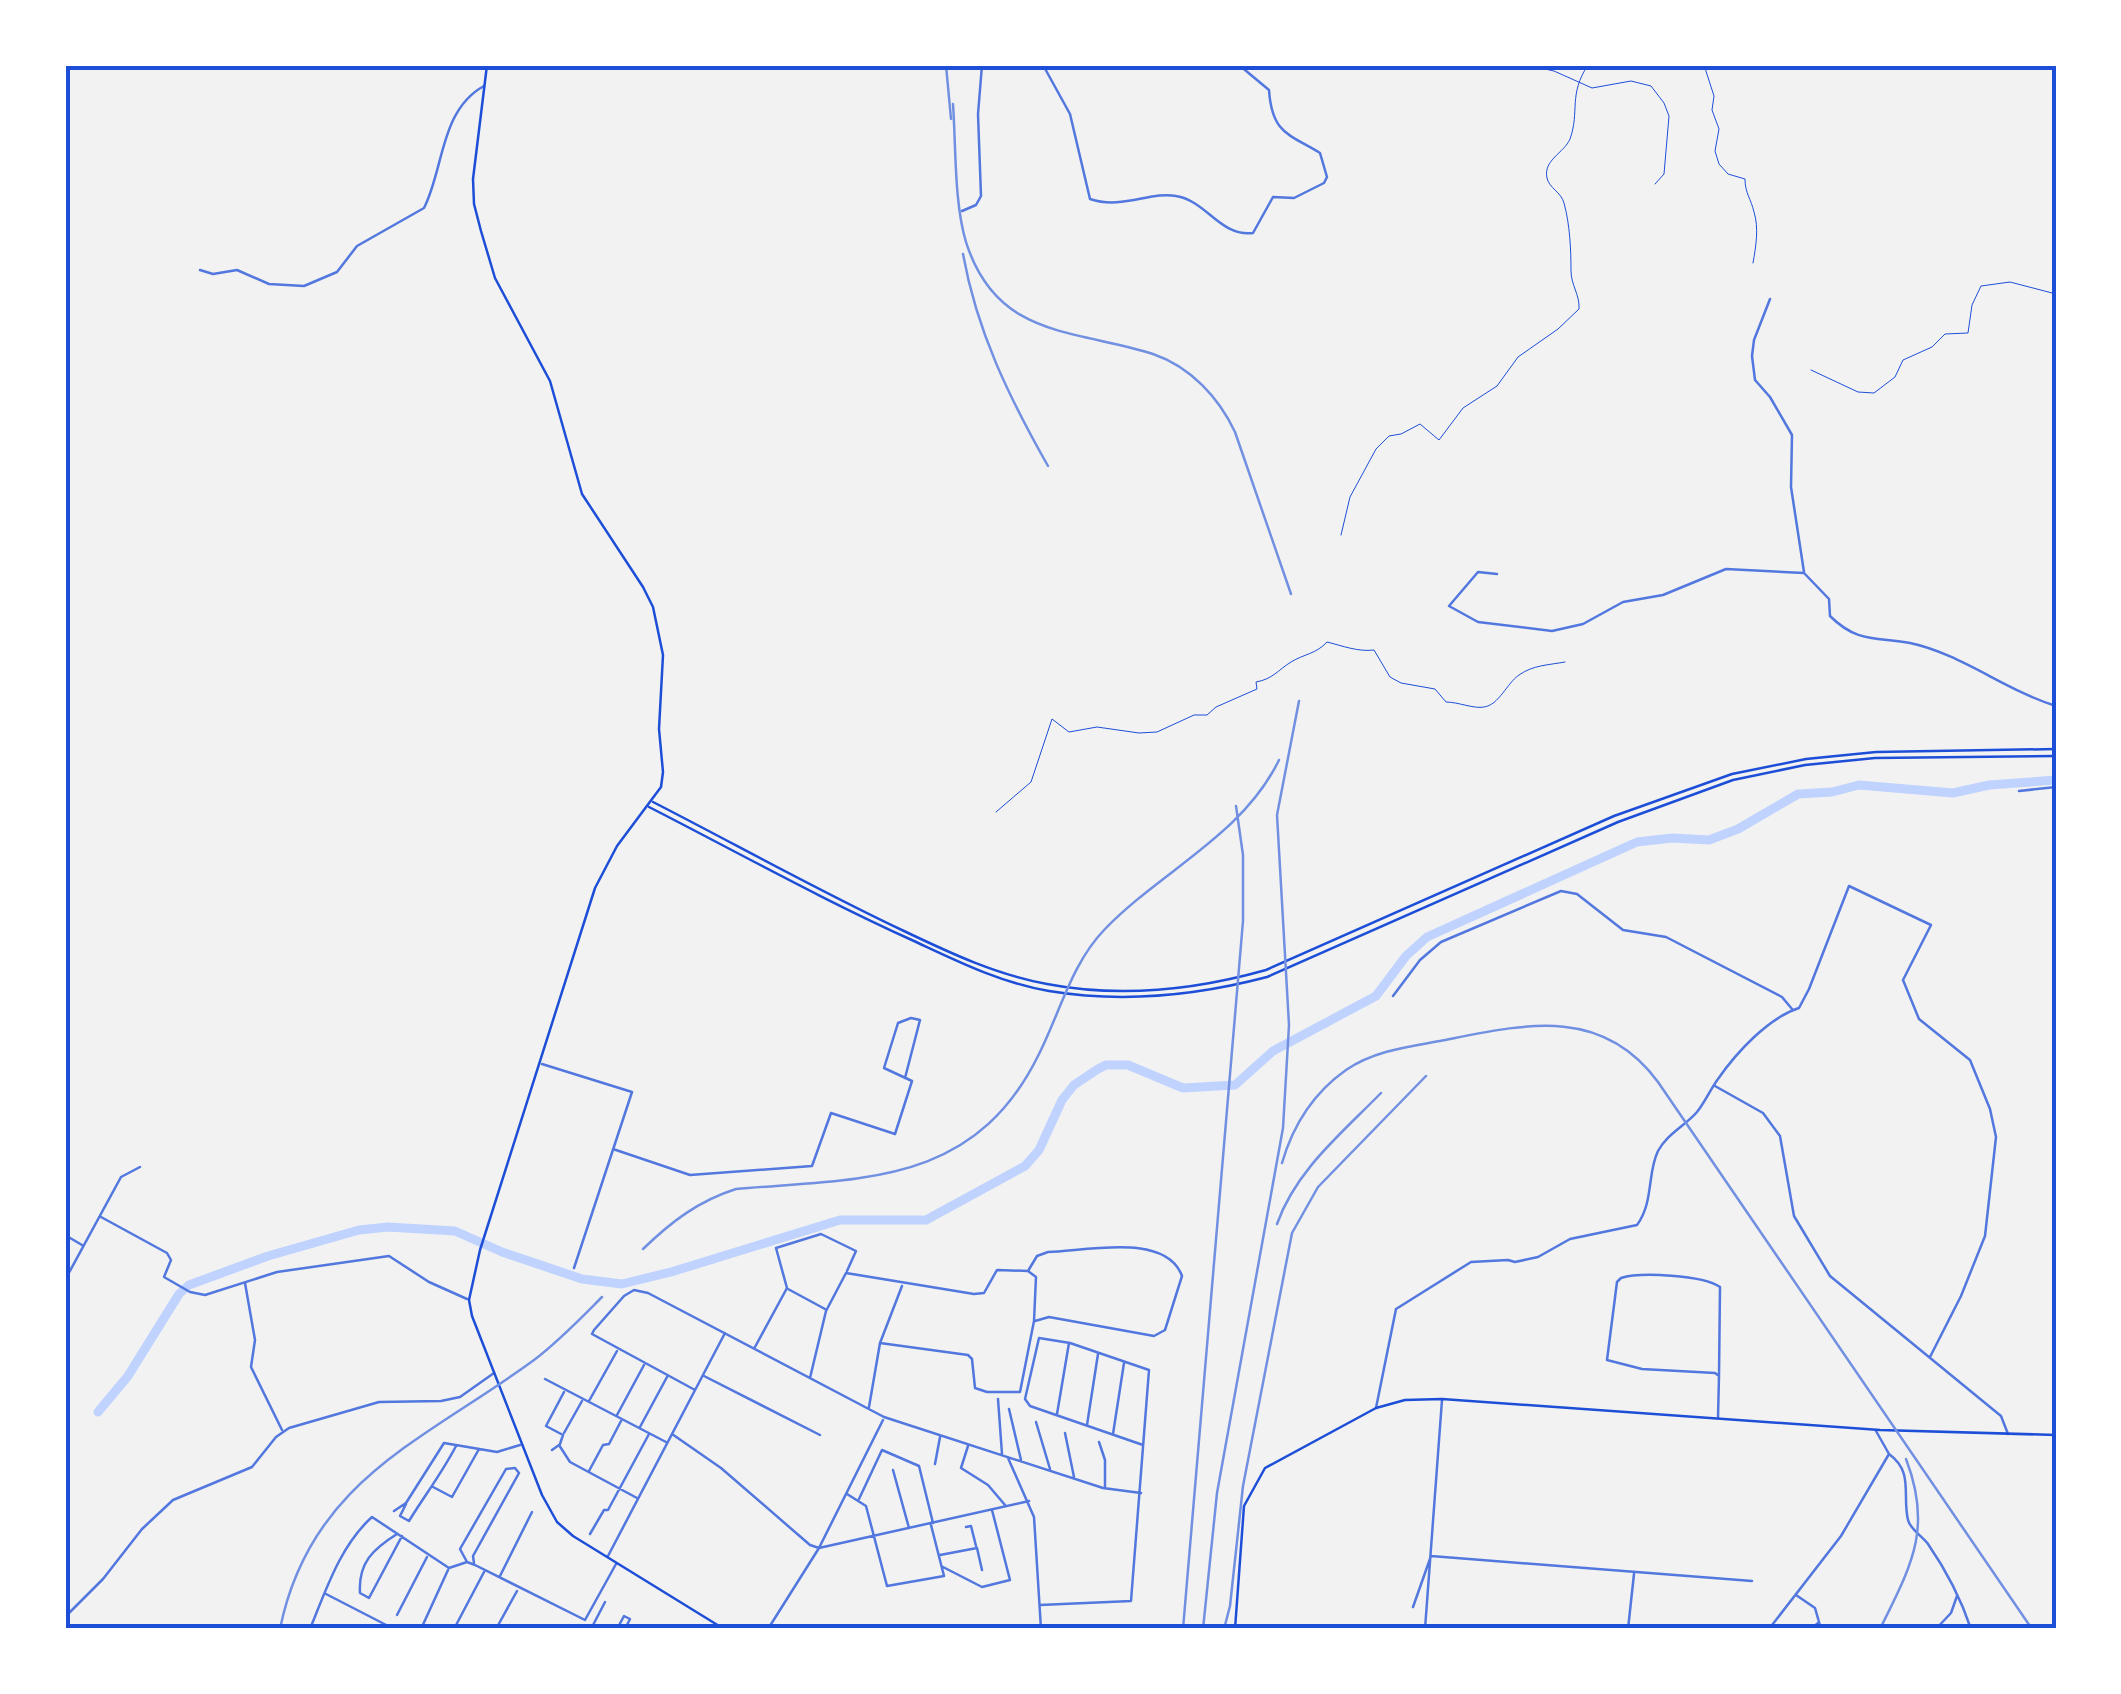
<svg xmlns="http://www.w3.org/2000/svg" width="2121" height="1694" font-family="'Open Sans',sans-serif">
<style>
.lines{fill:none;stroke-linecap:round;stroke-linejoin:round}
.river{stroke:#bfd3fe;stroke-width:9}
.path{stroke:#1d4ed8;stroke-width:1}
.minor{stroke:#5277de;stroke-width:2.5}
.tertiary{stroke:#5277de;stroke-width:2.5}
.secondary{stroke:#1d4ed8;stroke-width:2.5}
.rail{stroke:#7290e2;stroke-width:2.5}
.neatline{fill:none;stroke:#1d4ed8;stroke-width:4}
</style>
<rect width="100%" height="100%" fill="#f2f2f2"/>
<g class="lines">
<path class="river" d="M98,1412L128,1376L179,1294L189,1285L268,1256L359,1230L388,1227L455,1231L502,1252L582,1279L622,1284L671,1272L840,1220H926L1025,1166L1039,1150L1062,1100L1074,1085L1098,1069L1106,1065H1128L1183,1088L1235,1085L1273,1051L1376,996L1406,956L1427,937L1637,842L1672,838L1709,840L1738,829L1798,794L1832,792L1859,785L1953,793L1989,785L2056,780"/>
<path class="path" d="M1527,65L1554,71L1592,88L1631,81L1651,86L1664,103L1669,116L1664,174L1655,184
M1704,65L1714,96L1712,110L1719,129L1715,151L1719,164L1728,174L1745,179C1745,193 1751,199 1754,212C1759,228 1756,246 1753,263
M1811,370L1858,392L1874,393L1895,377L1903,360L1932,347L1945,334L1968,333L1972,305L1981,286L2010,282L2056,294
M1341,535L1350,497L1376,449L1389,436L1401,434L1420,424L1439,440L1463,408L1497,386L1518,357L1558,329L1579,309C1580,295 1571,285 1571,271C1571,250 1570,225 1564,203C1561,192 1549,188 1547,178C1543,160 1564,153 1570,139C1580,111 1568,95 1588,65
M996,812L1031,782L1052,719L1069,732L1097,727L1139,733L1157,732L1194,715H1207L1216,707L1257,689L1256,682C1273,679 1278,670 1291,662C1304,654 1316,654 1327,642C1343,646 1358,652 1374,650L1390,677L1401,683L1435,689L1446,702C1458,702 1474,709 1484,707C1499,705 1507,683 1519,675C1533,665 1549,665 1565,662"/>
<path class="minor" d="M1043,65L1070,114L1090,199C1122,210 1151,191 1176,196C1207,201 1220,237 1253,233L1273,197L1294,198L1324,183L1327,177L1320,153C1289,134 1272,134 1269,90L1239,65
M962,211L976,205L981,196L978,114L982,65
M200,270L213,274L237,270L269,284L304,286L337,272L357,246L424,208C444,169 440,110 484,86
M1770,299L1754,340L1752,356L1755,380L1770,397L1792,435L1791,487L1804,572
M1497,574L1478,572L1449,606L1478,622L1552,631L1583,624L1623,602L1663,595L1726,569L1804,573L1829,599L1830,616C1857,643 1876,637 1910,643C1959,653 2007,691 2056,706
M1393,996L1420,960L1441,942L1561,891L1577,894L1623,930L1666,937L1782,997L1792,1009
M542,1064L632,1092L574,1268
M1715,1086L1763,1113L1780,1136L1794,1216L1830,1276L2001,1416L2008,1434
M613,1149L690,1175L812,1166L831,1113L895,1134L912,1081L884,1068L898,1023L911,1018L920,1020L905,1078
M65,1235L82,1245
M1028,1271L1037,1256L1048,1252C1086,1251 1166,1232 1182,1276L1165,1330L1154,1336L1049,1317L1035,1321
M65,1280L121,1177L140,1167
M245,1283L255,1340L251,1367L282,1430
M788,1289L825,1309
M755,1347L787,1288L776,1248L821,1234L856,1251L847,1271
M704,1376L820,1435
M810,1378L826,1311L846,1273L974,1294L984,1293L997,1270L1028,1271L1036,1277L1034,1321L1020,1392H987L975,1388L972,1359L968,1355L880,1343
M545,1379L666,1442
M695,1390L592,1334L594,1330L624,1296L634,1290L648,1293L884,1417L1103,1488L1141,1493
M998,1399L1002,1454
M589,1401L617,1351
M869,1407L880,1343L902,1286
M1376,1408L1396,1309L1471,1262L1508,1260L1515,1262L1538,1257L1570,1239L1637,1225C1654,1202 1647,1173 1658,1151C1667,1134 1686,1125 1697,1112C1705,1102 1710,1090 1718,1079C1736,1053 1768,1018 1799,1008L1809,989L1849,886L1931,925L1903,980L1919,1019L1970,1060L1990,1109L1996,1137L1985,1236L1961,1296L1930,1357
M1009,1409L1021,1460
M1057,1414L1069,1343
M617,1415L644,1365
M1718,1418L1719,1376L1715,1373L1642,1369L1607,1360L1617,1282L1621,1278C1640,1272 1703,1275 1720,1287L1719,1376
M1036,1422L1050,1469
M1087,1425L1098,1354
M640,1427L667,1377
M1876,1431L1889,1454
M564,1433L582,1401
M1065,1433L1074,1477
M672,1434L721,1468L810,1545L819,1548L1029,1501
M1113,1434L1124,1363
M1099,1442L1105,1460V1487
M560,1444L563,1435L546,1426L564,1392
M968,1446L961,1468L988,1485L1005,1505
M552,1450L559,1445L570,1462L637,1498
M1008,1458L1034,1517L1041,1629
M935,1464L940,1437
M893,1470L909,1528
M589,1471L603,1445L609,1444L621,1421
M433,1487L452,1497L479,1449
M847,1494L866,1506L887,1586L944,1576L931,1525
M859,1499L882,1450L919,1466L933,1523
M406,1504L400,1516L409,1521C425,1495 442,1473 456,1446
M394,1511L406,1503L444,1443L497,1452L520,1445
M966,1527L971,1526L976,1546
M397,1534C373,1549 358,1563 360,1593L369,1598L402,1536
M590,1534L604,1510H608L649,1434
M940,1555L977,1548L982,1570
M608,1556L725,1333
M467,1562L460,1549L506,1469L515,1468L519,1473L473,1556L474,1563
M943,1567L982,1587L1010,1580L992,1510
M500,1576L532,1512
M326,1594L394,1629
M1796,1595L1815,1608L1821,1629
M1040,1605L1131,1601L1149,1370L1070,1343L1039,1338L1025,1399L1030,1406L1143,1445
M1413,1607L1431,1556L1752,1581
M397,1615L427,1557
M310,1629C326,1590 340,1546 372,1517L449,1568L467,1562L475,1565L585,1620L616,1564
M421,1629L448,1570
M454,1629L484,1572
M496,1629L517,1591
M591,1629L605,1602
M617,1629L624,1616L630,1619L625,1629
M768,1629L819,1548L883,1420
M1425,1629L1442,1400
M1628,1629L1634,1574
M1769,1629L1841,1536L1889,1454C1914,1472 1902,1495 1908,1520C1910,1529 1922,1536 1928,1544C1946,1570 1961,1599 1971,1629
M1811,1629L1818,1623
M1936,1629L1951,1613L1957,1596"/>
<path class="tertiary" d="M2019,791L2056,787
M101,1217L167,1253L171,1260L164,1277L190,1292L205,1295L277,1272L389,1256L429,1282L467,1299
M65,1617L103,1579L142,1529L173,1500L252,1467L276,1437L289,1428L379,1402L441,1401L460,1397L494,1373"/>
<path class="secondary" d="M487,65L473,179L474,204L481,231L495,278L550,381L582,494L643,587L653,607L663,655L659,729L663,772L661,787L617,846L595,888L480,1250L469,1300L472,1316L542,1495L557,1522L573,1536L724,1629
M653,802C737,845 819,891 904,931C950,953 997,975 1047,984C1120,998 1195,990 1266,970L1614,816L1732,774L1806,759L1876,752L2056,749
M649,807C737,852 823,900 914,941C957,961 1001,983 1049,991C1122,1003 1195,996 1267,977L1618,822L1733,780L1805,765L1875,758L2056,756
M1235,1629L1244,1506L1265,1468L1376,1408L1405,1400L1442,1399L1880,1430L2056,1435"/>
<path class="rail" d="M946,65L951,119
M953,104C956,146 954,202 966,242C997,340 1077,329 1153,354C1191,367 1219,398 1235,432L1291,594
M963,254C977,332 1009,397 1048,466
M1282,1163C1293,1125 1312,1094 1346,1070C1374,1051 1407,1047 1440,1041C1521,1025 1601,1004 1658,1082L2032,1629
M1277,1224C1296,1170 1342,1133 1381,1093
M643,1249C671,1222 698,1201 736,1189C860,1178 973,1187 1038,1056C1060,1013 1071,964 1105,929C1161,871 1243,835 1279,760
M280,1629C310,1480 425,1440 534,1360C559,1341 580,1319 602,1297
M1183,1629L1243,921V855L1236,806
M1203,1629L1217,1493L1283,1128L1289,1025L1277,815L1299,701
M1224,1629L1230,1606L1243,1486L1292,1233L1318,1187L1426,1076
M1880,1629C1911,1566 1933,1529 1906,1459"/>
</g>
<rect width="2121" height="1694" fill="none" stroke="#ffffff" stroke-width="135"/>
<rect x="68" y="68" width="1986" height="1558" class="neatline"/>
</svg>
